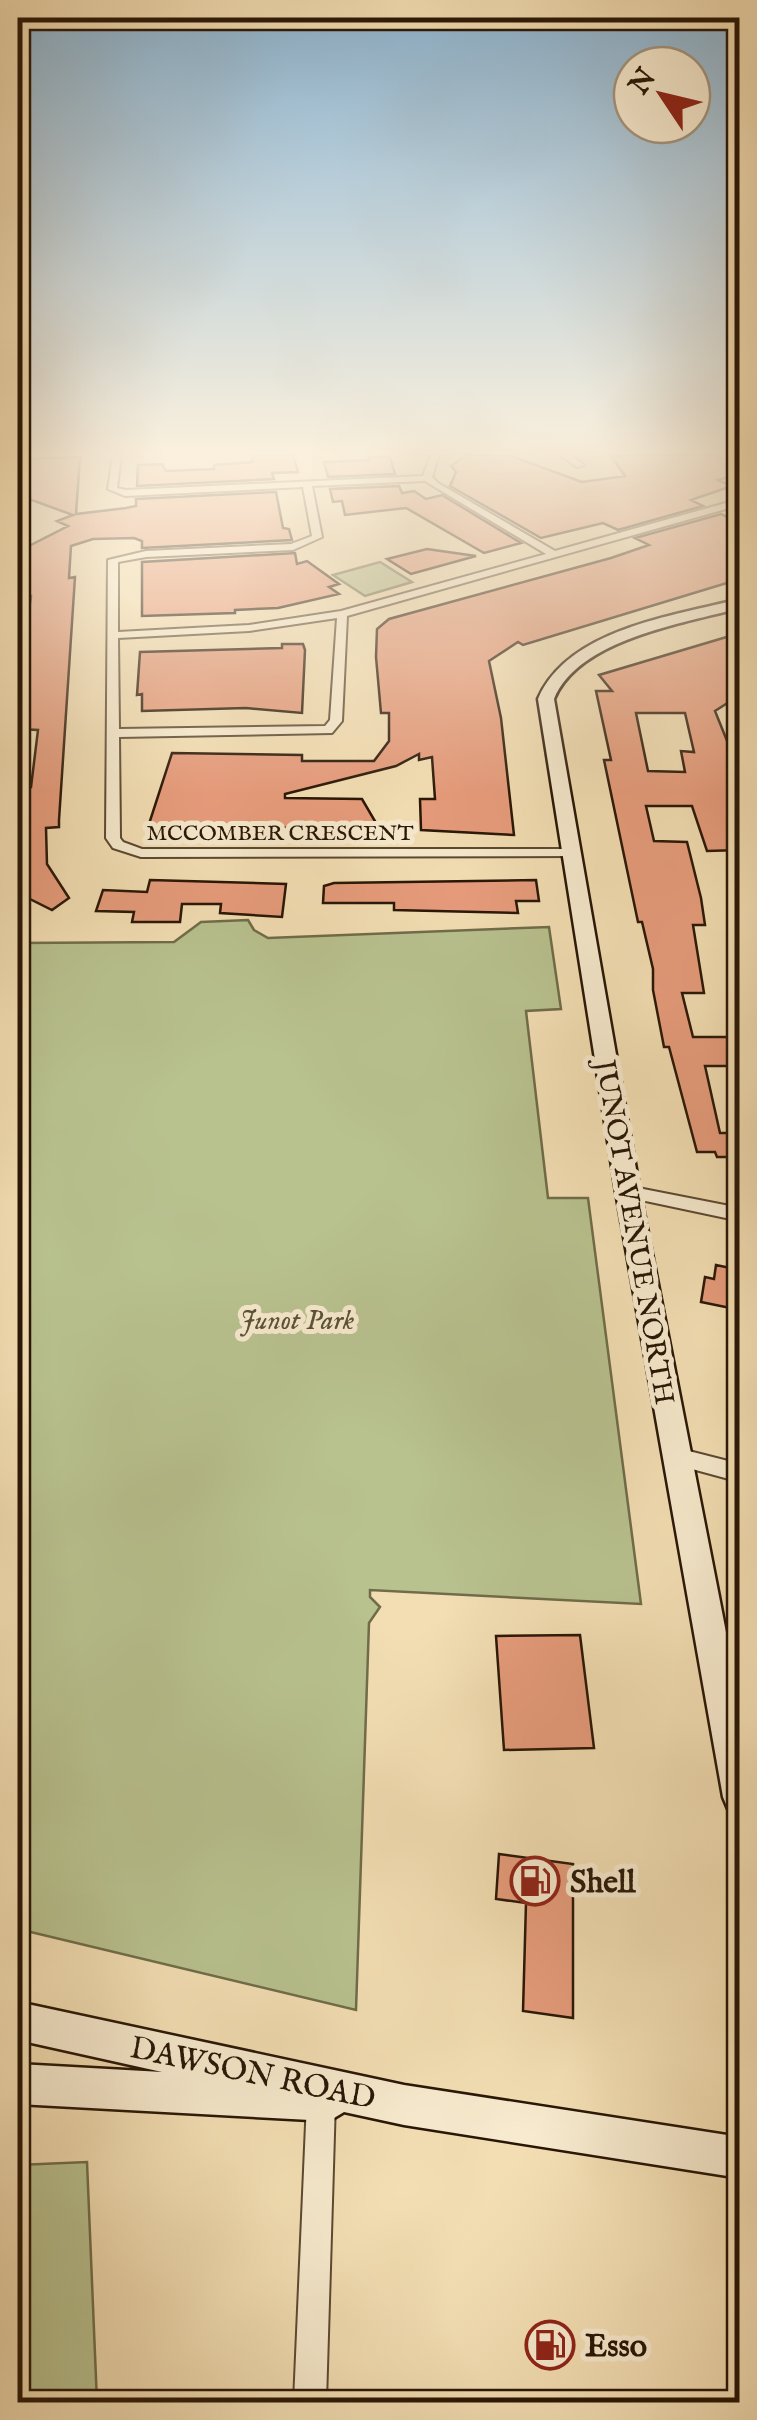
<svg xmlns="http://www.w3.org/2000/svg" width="757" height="2420" font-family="'IM FELL English',serif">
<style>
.green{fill:#b8c28f;stroke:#706c4a;stroke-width:2.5}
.building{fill:#e79c7c;stroke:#281606;stroke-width:2.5;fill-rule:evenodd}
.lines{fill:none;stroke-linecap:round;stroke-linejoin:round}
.street-casing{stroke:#5b4831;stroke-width:4}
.secondary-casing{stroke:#281606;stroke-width:5}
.street{fill:#f7eace;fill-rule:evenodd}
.secondary{fill:#f7eace;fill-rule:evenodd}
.labels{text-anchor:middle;stroke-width:10;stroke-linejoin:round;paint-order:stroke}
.far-street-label{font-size:22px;fill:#281606;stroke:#f7eace}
.street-label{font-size:28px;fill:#281606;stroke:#f7eace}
.park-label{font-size:28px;font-style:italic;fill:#5a5236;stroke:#f7eace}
.near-poi-label{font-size:32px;font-weight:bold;fill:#281606;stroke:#f7eace;text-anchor:start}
.near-street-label{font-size:32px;fill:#281606;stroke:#f7eace}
</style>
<rect width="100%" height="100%" fill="#f3deb3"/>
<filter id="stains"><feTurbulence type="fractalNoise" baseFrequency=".002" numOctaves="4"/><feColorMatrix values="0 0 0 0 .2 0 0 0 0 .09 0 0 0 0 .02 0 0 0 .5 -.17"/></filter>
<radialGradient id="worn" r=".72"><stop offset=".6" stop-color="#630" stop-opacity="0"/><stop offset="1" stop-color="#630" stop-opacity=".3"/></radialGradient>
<path class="green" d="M380,562L412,582L365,596L333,575Z
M248,920L254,930L268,938L549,927L561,1009L526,1011L548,1198H588L641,1604L370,1590V1597L380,1607L369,1623L356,2010L18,1929V943L174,942L201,922Z
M87,2162L97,2402H18V2165Z"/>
<path class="building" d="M253,455H293L298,472L272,473L274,479L137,486L138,465L162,464L166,471L214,469V465L252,462Z
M466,455H508L582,482L625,476L611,456L630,455H715L740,465V474L718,480L732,486L691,500L703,506L618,530L603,523L541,538L450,486L456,472L451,466Z
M80,457L76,514L126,508L136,506V499L276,492L283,528L289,529L292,540L142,548V541L134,538L93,539L71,546L69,578L75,577L59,820V827L46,828L47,864L69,898L52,910L18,893V788L31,787L38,730L18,729V638L26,633L31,596H18L23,549L68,526L57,521L73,515L18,495V467L19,459Z
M369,457H390L395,474L328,477L324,462L369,460Z
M399,486L402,493L414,491L426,499L442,495L521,543L484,553L406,508L345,515L342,501L333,502L330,489Z
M721,514L740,523V579L523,645L518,642L489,661L501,718L514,835L421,830L420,799H435L432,757L419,760V754L396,766L285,794V798L362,799L379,828L148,827L172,753L302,755V761H374L389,741V713H381L376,657L377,629L389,619L611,558L649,545L635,538Z
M427,549L476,556L411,574L387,559Z
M295,553L297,564L307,561L339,584L329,587L339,594L278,608L235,610V613L142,616V562Z
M740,633V695L715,711L740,773V850L707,851L692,806H646L654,841L687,842L701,898L705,925H693L704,993H682L693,1037H740V1066H705L720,1133H740V1157H717L715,1152H697L669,1047H664L653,990V969L642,922H638L604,760H611L596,691H612L599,675ZM636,713H685L694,752L681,751L685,772L648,771Z
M282,644H303L305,650L302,713L246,708L142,711V694L137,695L140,652L282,648Z
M150,880L286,884L282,917L220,913L221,904H182L180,922H132L134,912L96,911L103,890L147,892Z
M536,880L539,901H516L518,913L394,910V903H323L324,886L334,883Z
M716,1265L740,1270V1310L701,1302L705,1277L714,1279Z
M580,1635L594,1748L504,1750L496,1636Z
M499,1854L573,1864V2018L523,2011L526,1903L496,1899Z"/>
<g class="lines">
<g class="street-casing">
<path id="street" d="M113,455H121L117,488L126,490L423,476L431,455H439L432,477L438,483L555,551L740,499V505L347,616L342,721L332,733L119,737L120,838L123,842L142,849H572L577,850V856L141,857L113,848L106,838L108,560L146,551L291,544L312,536L303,487L125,496L108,489ZM425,481L546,554L341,611L249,625L118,632V562L146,557L293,550L322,537L312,486ZM337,618L330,720L325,726L119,729L118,638L249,631Z
M560,455H570L584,465L577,467Z
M628,1186L740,1208V1221L622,1196L619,1192L622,1188Z
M677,1448L740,1464V1482L670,1463L667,1457L670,1451Z
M321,2087L331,2091L335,2101L326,2402H294L307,2101L311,2091Z"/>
</g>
<g class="secondary-casing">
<path id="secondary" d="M740,599V608C682,624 579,639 554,699L640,1192L740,1704V1814L728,1809L723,1797L616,1192L538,699C568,629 673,616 740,599Z
M18,2002L404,2085L740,2137V2178L404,2125L344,2112L329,2121L18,2104V2064L162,2072L18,2040Z"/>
</g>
<use href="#street" class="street"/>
<use href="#secondary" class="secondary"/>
</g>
<linearGradient id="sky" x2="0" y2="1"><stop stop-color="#8cb6d5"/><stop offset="0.57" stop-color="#faf0dd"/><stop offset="1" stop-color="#faf0dd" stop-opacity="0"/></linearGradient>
<rect width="757" height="794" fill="url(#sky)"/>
<defs>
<g id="fuel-ring" transform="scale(2.5)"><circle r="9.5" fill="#f7eace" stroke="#8f2418" stroke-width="1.5"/><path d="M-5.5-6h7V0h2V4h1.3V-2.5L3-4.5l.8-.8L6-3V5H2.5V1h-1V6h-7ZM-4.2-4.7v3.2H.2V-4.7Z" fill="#8f2418"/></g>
</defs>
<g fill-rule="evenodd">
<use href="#fuel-ring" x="535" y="1881"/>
<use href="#fuel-ring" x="550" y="2345"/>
</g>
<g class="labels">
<g class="far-street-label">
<text x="280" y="840">MCCOMBER CRESCENT</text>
</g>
<g class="street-label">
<text transform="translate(636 1232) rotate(80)" y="10">JUNOT AVENUE NORTH</text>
</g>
<g class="park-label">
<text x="297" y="1329">Junot Park</text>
</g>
<g class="near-poi-label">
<text x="570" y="1892">Shell</text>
<text x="585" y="2356">Esso</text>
</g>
<g class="near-street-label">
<text transform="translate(253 2072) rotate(12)" y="11">DAWSON ROAD</text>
</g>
</g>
<rect width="757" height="2420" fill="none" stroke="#f3deb3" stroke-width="60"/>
<rect x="20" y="20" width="717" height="2380" fill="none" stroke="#281606" stroke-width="5"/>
<rect x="30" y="30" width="697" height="2360" fill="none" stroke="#281606" stroke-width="2.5"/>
<g transform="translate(662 95) rotate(305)"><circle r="48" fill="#f7eace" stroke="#a4957e" stroke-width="2.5"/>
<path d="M0-8L18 38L0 25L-18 38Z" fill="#8f2418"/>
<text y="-15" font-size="28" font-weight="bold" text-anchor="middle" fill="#281606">N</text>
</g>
<rect width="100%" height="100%" filter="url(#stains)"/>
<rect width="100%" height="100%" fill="url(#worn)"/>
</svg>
